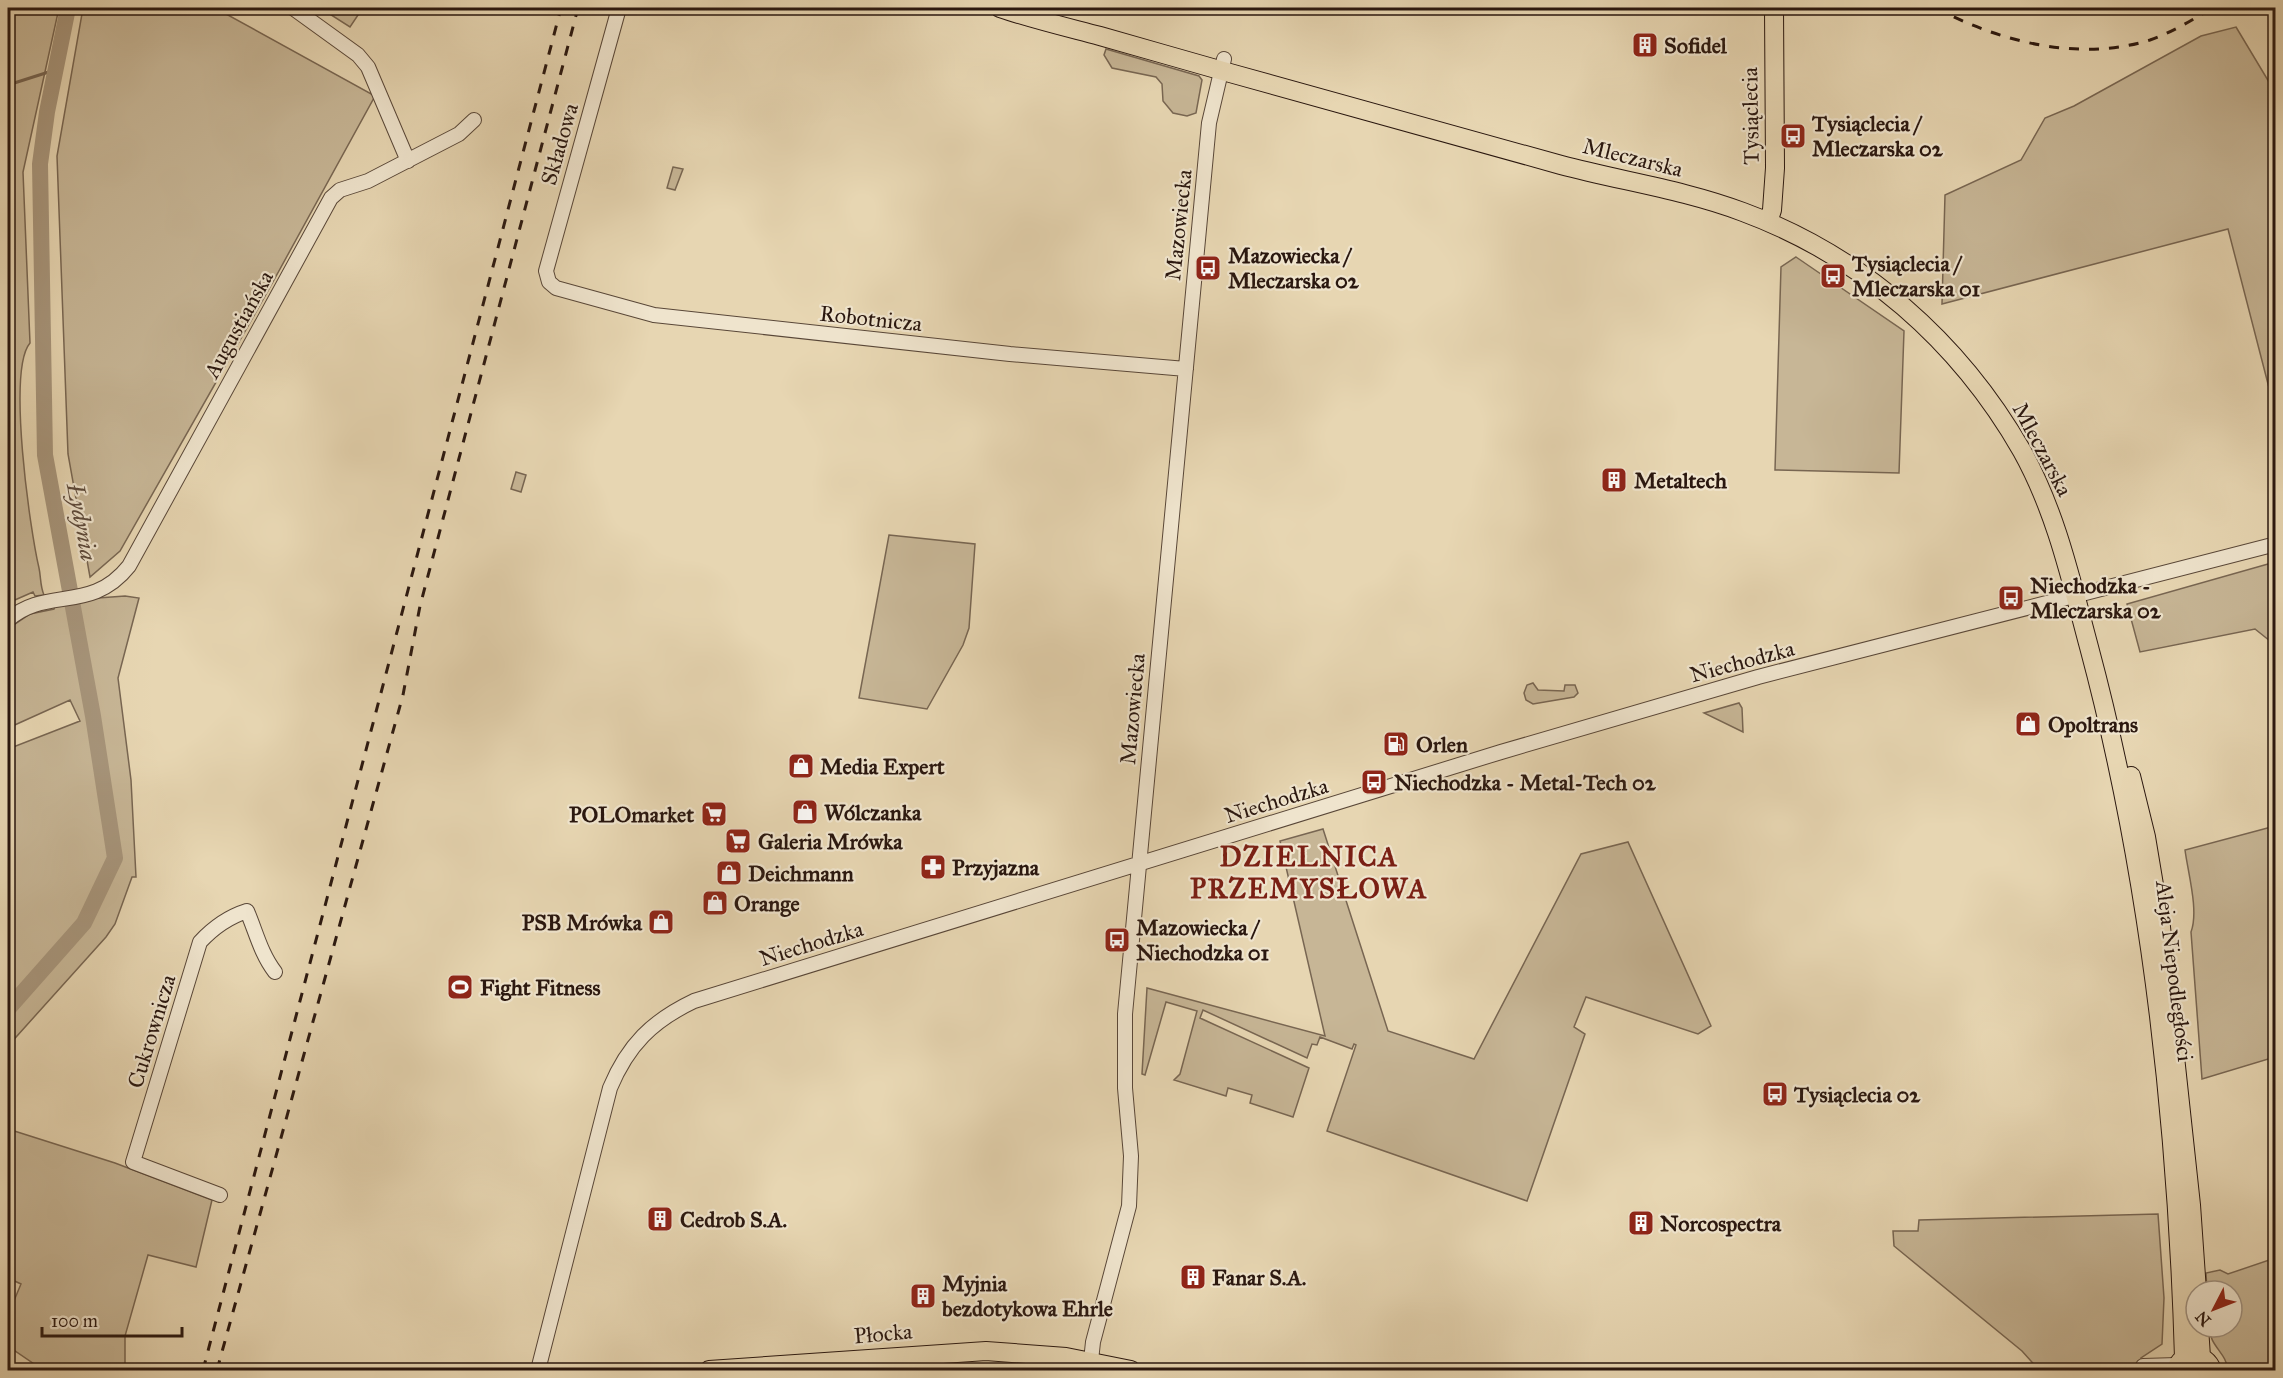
<svg xmlns="http://www.w3.org/2000/svg" width="2283" height="1378" font-family="'IM FELL Great Primer',serif">
<style>
.green{fill:#c7b696;stroke:#786652;stroke-width:1.5}
.lines{fill:none;stroke-linecap:round;stroke-linejoin:round}
.stream{stroke:#756350;stroke-width:3}
.river{stroke:#a7957b;stroke-width:16}
.minor-casing{stroke:#594738;stroke-width:16}
.major-casing{stroke:#2a170f;stroke-width:20}
.minor{stroke:#efe4cd;stroke-width:14}
.major{stroke:#e7d6b2;stroke-width:18}
.rail{stroke:#2a170f;stroke-width:3;stroke-dasharray:10 10;stroke-linecap:butt}
.labels{text-anchor:middle;stroke-width:4.5;stroke-linejoin:round;paint-order:stroke}
.poi-label{font-size:22px;font-weight:bold;fill:#2a170f;stroke:#efe4cd;text-anchor:start}
.street-label{font-size:22px;fill:#2a170f;stroke:#efe4cd}
.water-label{font-size:24px;font-style:italic;fill:#5c493a;stroke:#efe4cd}
.district-label{font-size:28px;font-weight:bold;letter-spacing:1.5px;fill:#7a1f14;stroke:#efe4cd}
</style>
<rect width="100%" height="100%" fill="#e7d6b2"/>
<filter id="stains"><feTurbulence type="fractalNoise" baseFrequency=".00333" numOctaves="4"/><feColorMatrix values="0 0 0 0 .2 0 0 0 0 .09 0 0 0 0 .02 0 0 0 .5 -.17"/></filter>
<radialGradient id="worn" r=".72"><stop offset=".6" stop-color="#630" stop-opacity="0"/><stop offset="1" stop-color="#630" stop-opacity=".3"/></radialGradient>
<path class="green" d="M8,8H59L23,172L30,343C7,370 30,530 39,568C41,577 40,586 44,595L35,596L33,592L8,603Z
M83,8L217,9L375,96L269,289L120,551L90,577L68,454L57,156Z
M330,8H357L358,15L350,27L328,13Z
M2236,27L2275,92V411L2228,229L1942,304L1945,195L2021,160L2045,118L2074,106L2201,36Z
M1106,49L1199,76L1202,80L1196,113L1187,116L1173,113L1163,101L1162,84L1156,77L1112,68L1104,55Z
M673,167L683,169L675,190L667,188Z
M1796,257L1904,331L1899,473L1775,470L1781,267Z
M516,472L526,475L521,492L511,489Z
M889,535L975,544L969,628L963,645L927,709L859,698Z
M2275,562V645L2255,629L2140,652L2127,604Z
M125,596L139,598L118,678L131,780L136,877H132L115,924L106,937L8,1046V749L80,721L70,700L8,728V629L30,614L54,609L57,601Z
M1533,683L1538,690L1564,691L1565,685H1575L1578,693L1574,697L1533,704L1526,700L1524,693L1527,685Z
M1739,703L1742,708L1743,732L1704,713Z
M2275,826V1057L2202,1079L2191,932C2199,911 2188,873 2185,850Z
M1323,829L1388,1031L1474,1059L1581,854L1628,842L1711,1026L1698,1034L1586,997L1574,1027L1585,1034L1527,1201L1327,1131L1356,1045L1354,1044L1352,1049L1320,1037L1317,1045L1312,1044L1307,1058L1203,1010L1200,1018L1309,1068L1293,1117L1250,1103L1252,1095L1228,1088L1226,1096L1174,1080L1180,1074L1197,1011L1166,1002L1145,1075L1142,1074L1147,988L1325,1036L1280,841Z
M8,1129L115,1163L212,1200L196,1267L148,1255L125,1336V1370H43L8,1346V1315L21,1284L8,1278Z
M2158,1214L2164,1298L2162,1344L2141,1358V1370H2039L2022,1351L1894,1246L1893,1231H1918L1919,1220Z
M2275,1258V1370H2228C2226,1352 2210,1347 2209,1327H2232V1291H2207L2206,1273L2220,1270L2228,1274Z"/>
<g class="lines">
<path class="stream" d="M8,85L55,70"/>
<path class="river" d="M8,1009L84,923L115,858L93,716L45,455L40,164L47,112L68,8"/>
<g class="minor-casing">
<path id="minor" d="M293,8L358,55L368,67L408,161
M619,8L546,271L549,282L556,288L654,315L1010,354L1186,369
M8,620C46,586 91,614 129,566L331,198L340,190L368,181L459,134L474,120
M220,1195L133,1162L200,942C213,928 228,917 247,911C256,932 261,954 275,972
M2143,1366L2177,1365
M538,1370L610,1088C628,1045 652,1021 694,1001L1501,752L1758,677L2276,544
M918,1370L919,1354
M1090,1370L1093,1342L1129,1206L1131,1156L1125,1088V1014L1209,123L1224,59"/>
</g>
<g class="major-casing">
<path id="major" d="M1000,8C1032,19 1066,27 1100,36C1143,48 1187,61 1230,73C1341,103 1451,135 1561,165C1621,181 1685,190 1743,212C1862,256 1959,341 2022,451C2056,512 2071,580 2089,647C2151,878 2177,1120 2184,1358
M1768,222L1772,210L1775,168L1774,8
M2131,776L2146,837L2161,927L2191,1205L2197,1291
M2199,1327L2201,1357
M709,1370L986,1351L1066,1357L1131,1370
M2176,1370C2181,1350 2206,1352 2212,1370"/>
</g>
<use href="#minor" class="minor"/>
<use href="#major" class="major"/>
<path class="rail" d="M1936,8C2000,42 2079,62 2150,40C2173,32 2192,20 2212,8
M203,1370L561,8
M217,1370L403,695L420,606L578,8"/>
</g>
<defs>
<g id="building-square" transform="scale(1.35)"><rect x="-9" y="-9" width="18" height="18" rx="4" fill="#8f2418" stroke="#efe4cd"/><path d="M-4-6H4V6H1V3H-1V6H-4ZM-2.5-4.3h1.7v1.8h-1.7ZM.8-4.3h1.7v1.8H.8ZM-2.5-1h1.7V.8h-1.7ZM.8-1h1.7V.8H.8Z" fill="#fff"/></g>
<g id="bus-square" transform="scale(1.35)"><rect x="-9" y="-9" width="18" height="18" rx="4" fill="#8f2418" stroke="#efe4cd"/><path d="M-5-6H5V4H4V6H2V4H-2V6H-4V4H-5ZM-3.5-4V0h7V-4ZM-3.5 1.2v1.5H-2V1.2ZM2 1.2v1.5H3.5V1.2Z" fill="#fff"/></g>
<g id="shop-square" transform="scale(1.35)"><rect x="-9" y="-9" width="18" height="18" rx="4" fill="#8f2418" stroke="#efe4cd"/><path d="M-5-2.5h2.3a2.7 3.5 0 0 1 5.4 0H5L5.5 6h-11ZM-1.5-2.5h3a1.5 2.3 0 0 0-3 0Z" fill="#fff"/></g>
<g id="fuel-square" transform="scale(1.35)"><rect x="-9" y="-9" width="18" height="18" rx="4" fill="#8f2418" stroke="#efe4cd"/><path d="M-5.5-6h7V0h2V4h1.3V-2.5L3-4.5l.8-.8L6-3V5H2.5V1h-1V6h-7ZM-4.2-4.7v3.2H.2V-4.7Z" fill="#fff"/></g>
<g id="supermarket-square" transform="scale(1.35)"><rect x="-9" y="-9" width="18" height="18" rx="4" fill="#8f2418" stroke="#efe4cd"/><path d="M-6-5.5h2.5l.6 2H6L4.5 2H-2.5L-4.4-4H-6ZM-1.5 3.2a1.3 1.3 0 1 0 .1 0ZM3 3.2a1.3 1.3 0 1 0 .1 0Z" fill="#fff"/></g>
<g id="pharmacy-square" transform="scale(1.35)"><rect x="-9" y="-9" width="18" height="18" rx="4" fill="#8f2418" stroke="#efe4cd"/><path d="M-2-6h4v4h4v4h-4v4h-4v-4h-4v-4h4Z" fill="#fff"/></g>
<g id="stadium-square" transform="scale(1.35)"><rect x="-9" y="-9" width="18" height="18" rx="4" fill="#8f2418" stroke="#efe4cd"/><path d="M0-5a6.5 5 0 1 0 0 10a6.5 5 0 1 0 0-10ZM-3.5-1.8h7v3.6h-7Z" fill="#fff"/></g>
</defs>
<g fill-rule="evenodd">
<use href="#building-square" x="1645" y="45"/>
<use href="#bus-square" x="1793" y="136"/>
<use href="#bus-square" x="1208" y="268"/>
<use href="#bus-square" x="1833" y="276"/>
<use href="#building-square" x="1614" y="480"/>
<use href="#bus-square" x="2011" y="598"/>
<use href="#shop-square" x="2028" y="724"/>
<use href="#fuel-square" x="1396" y="744"/>
<use href="#shop-square" x="801" y="766"/>
<use href="#bus-square" x="1374" y="782"/>
<use href="#shop-square" x="805" y="812"/>
<use href="#supermarket-square" x="714" y="814"/>
<use href="#supermarket-square" x="738" y="841"/>
<use href="#pharmacy-square" x="933" y="867"/>
<use href="#shop-square" x="729" y="873"/>
<use href="#shop-square" x="715" y="903"/>
<use href="#shop-square" x="661" y="922"/>
<use href="#bus-square" x="1117" y="940"/>
<use href="#stadium-square" x="460" y="987"/>
<use href="#bus-square" x="1775" y="1094"/>
<use href="#building-square" x="660" y="1219"/>
<use href="#building-square" x="1641" y="1223"/>
<use href="#building-square" x="1193" y="1277"/>
<use href="#building-square" x="923" y="1296"/>
</g>
<g class="labels">
<g class="poi-label">
<text x="1664" y="53">Sofidel</text>
<text x="1812" y="131">Tysiąclecia /<tspan x="1812" dy="25">Mleczarska 02</tspan></text>
<text x="1228" y="263">Mazowiecka /<tspan x="1228" dy="25">Mleczarska 02</tspan></text>
<text x="1852" y="271">Tysiąclecia /<tspan x="1852" dy="25">Mleczarska 01</tspan></text>
<text x="1634" y="488">Metaltech</text>
<text x="2030" y="593">Niechodzka -<tspan x="2030" dy="25">Mleczarska 02</tspan></text>
<text x="2048" y="732">Opoltrans</text>
<text x="1416" y="752">Orlen</text>
<text x="820" y="774">Media Expert</text>
<text x="1394" y="790">Niechodzka - Metal-Tech 02</text>
<text x="824" y="820">Wólczanka</text>
<text x="694" y="822" text-anchor="end">POLOmarket</text>
<text x="758" y="849">Galeria Mrówka</text>
<text x="952" y="875">Przyjazna</text>
<text x="748" y="881">Deichmann</text>
<text x="734" y="911">Orange</text>
<text x="642" y="930" text-anchor="end">PSB Mrówka</text>
<text x="1136" y="935">Mazowiecka /<tspan x="1136" dy="25">Niechodzka 01</tspan></text>
<text x="480" y="995">Fight Fitness</text>
<text x="1794" y="1102">Tysiąclecia 02</text>
<text x="680" y="1227">Cedrob S.A.</text>
<text x="1660" y="1231">Norcospectra</text>
<text x="1212" y="1285">Fanar S.A.</text>
<text x="942" y="1291">Myjnia<tspan x="942" dy="25">bezdotykowa Ehrle</tspan></text>
</g>
<g class="street-label">
<text transform="translate(1750 116) rotate(-91)" y="8">Tysiąclecia</text>
<text transform="translate(559 144) rotate(-74)" y="8">Składowa</text>
<text transform="translate(1633 157) rotate(14)" y="8">Mleczarska</text>
<text transform="translate(1178 225) rotate(-84)" y="8">Mazowiecka</text>
<text transform="translate(871 318) rotate(6)" y="8">Robotnicza</text>
<text transform="translate(238 324) rotate(-61)" y="8">Augustiańska</text>
<text transform="translate(2043 449) rotate(62)" y="8">Mleczarska</text>
<text transform="translate(1742 661) rotate(-15)" y="8">Niechodzka</text>
<text transform="translate(1132 709) rotate(-85)" y="8">Mazowiecka</text>
<text transform="translate(1276 800) rotate(-17)" y="8">Niechodzka</text>
<text transform="translate(811 943) rotate(-17)" y="8">Niechodzka</text>
<text transform="translate(2175 971) rotate(83)" y="8">Aleja Niepodległości</text>
<text transform="translate(151 1031) rotate(-73)" y="8">Cukrownicza</text>
<text transform="translate(883 1333) rotate(-5)" y="8">Płocka</text>
</g>
<g class="water-label">
<text transform="translate(82 522) rotate(79)" y="8">Łydynia</text>
</g>
<g class="district-label">
<text x="1309" y="866">DZIELNICA<tspan x="1309" dy="32">PRZEMYSŁOWA</tspan></text>
</g>
</g>
<rect width="2283" height="1378" fill="none" stroke="#e7d6b2" stroke-width="30"/>
<rect x="9" y="9" width="2265" height="1360" fill="none" stroke="#2a170f" stroke-width="3"/>
<rect x="15" y="15" width="2253" height="1348" fill="none" stroke="#2a170f" stroke-width="1.5"/>
<g transform="translate(2214 1309) rotate(228)"><circle r="28" fill="#efe4cd" stroke="#a09281" stroke-width="1.5"/>
<path d="M0-4.5L10 22L0 15L-10 22Z" fill="#8f2418"/>
<text y="-9" font-size="16" font-weight="bold" text-anchor="middle" fill="#2a170f">N</text>
</g>
<path d="M42 1327v9h140v-9" fill="none" stroke="#2a170f" stroke-width="3"/>
<text x="51" y="1327" font-size="18" fill="#2a170f" stroke="#efe4cd" stroke-width="4.5" paint-order="stroke">100 m</text>
<rect width="100%" height="100%" filter="url(#stains)"/>
<rect width="100%" height="100%" fill="url(#worn)"/>
</svg>
